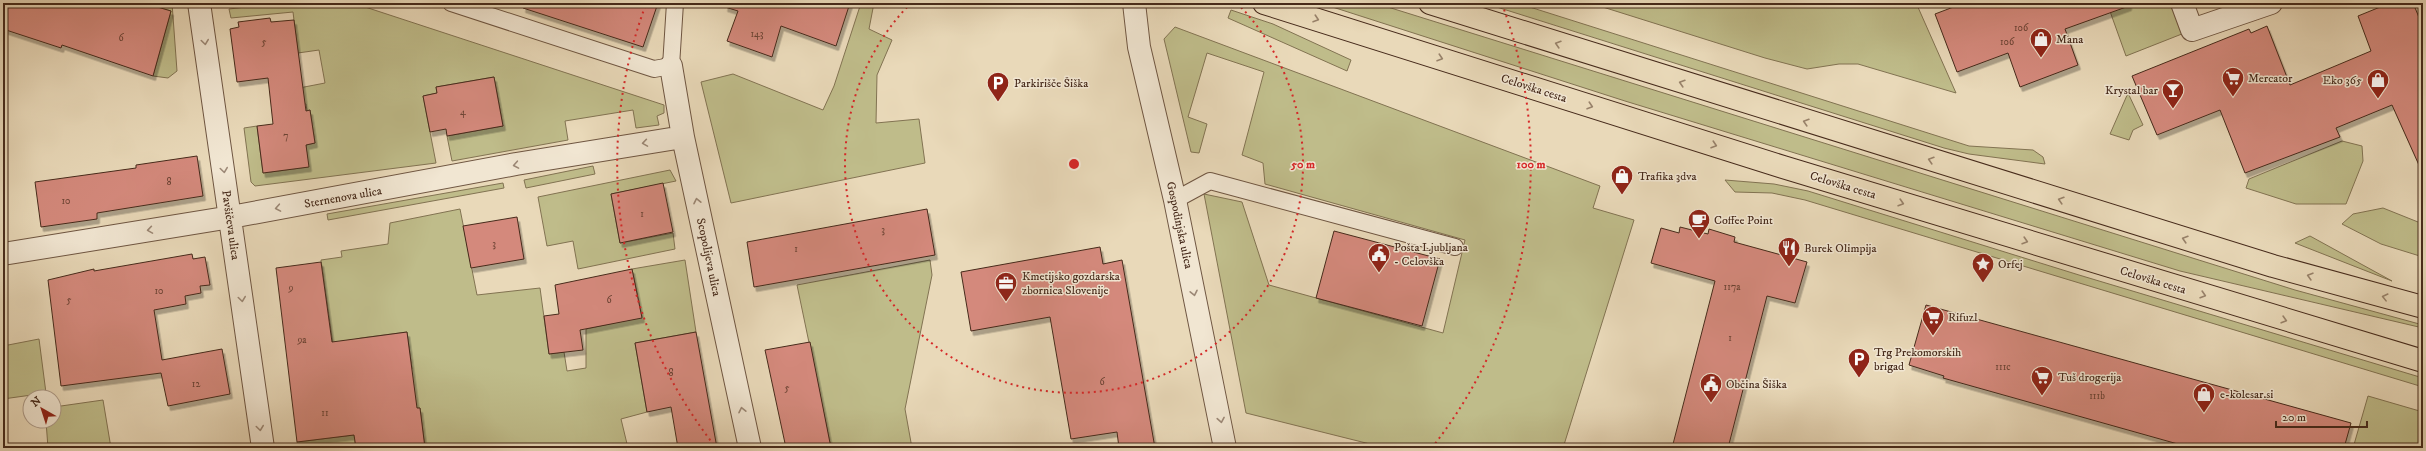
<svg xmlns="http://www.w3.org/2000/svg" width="2426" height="451" font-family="'IM FELL DW Pica',serif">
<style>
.green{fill:#bfbc8a;stroke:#827352}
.building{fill:#d4897c;stroke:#462a1b;filter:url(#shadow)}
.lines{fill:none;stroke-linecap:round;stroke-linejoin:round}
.lane-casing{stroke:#6f5642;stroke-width:18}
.street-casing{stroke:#6f5642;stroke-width:24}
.primary-casing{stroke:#462a1b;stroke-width:24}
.lane{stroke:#f1e6d2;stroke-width:16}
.street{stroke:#f1e6d2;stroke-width:22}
.primary{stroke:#e9d9b9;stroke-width:22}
.oneway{stroke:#98826a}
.oneway2{stroke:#9c8876}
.ring{fill:none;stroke:#d62828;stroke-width:2;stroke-dasharray:2 4}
.labels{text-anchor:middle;stroke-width:3;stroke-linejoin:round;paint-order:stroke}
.number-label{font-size:10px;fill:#6a4233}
.poi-label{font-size:12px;fill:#462a1b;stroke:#f1e6d2;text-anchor:start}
.street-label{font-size:12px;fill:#462a1b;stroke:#f1e6d2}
.centre{fill:#d62828;stroke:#f1e6d2;stroke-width:2}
.ring-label{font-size:12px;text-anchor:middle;font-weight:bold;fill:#d62828;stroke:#f1e6d2;stroke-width:3;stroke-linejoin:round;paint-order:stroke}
</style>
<defs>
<filter id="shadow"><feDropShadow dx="2.5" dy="4.5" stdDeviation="0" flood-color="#0004"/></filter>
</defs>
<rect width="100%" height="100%" fill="#e9d9b9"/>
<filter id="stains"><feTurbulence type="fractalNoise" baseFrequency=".005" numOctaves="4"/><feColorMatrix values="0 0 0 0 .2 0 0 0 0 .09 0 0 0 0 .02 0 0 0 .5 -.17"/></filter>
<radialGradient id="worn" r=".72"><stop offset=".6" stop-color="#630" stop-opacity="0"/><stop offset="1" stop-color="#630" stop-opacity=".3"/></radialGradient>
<path class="green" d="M144,3H172L177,71L168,78L153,76L171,11Z
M279,3H353L664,105V113L657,116L659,125L636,128L633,110L565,121L568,140L452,161L447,136L503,126L494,77L436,87L437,93L423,96L436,163L255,186L251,182L244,128L257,126L263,173L308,167L306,145L315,143L310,110L307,111L306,104L296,105L294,89L325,83L319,50L298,53L293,12L231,18L229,9Z
M861,3H874L869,29L892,40L877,75L876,123L919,119L925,163L731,203L701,82L733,74L823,110L834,86Z
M1320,3H1375L2295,290L2423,325V328L2180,271L1625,101Z
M1484,3H1517L1969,146L2033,150L2043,157L2045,164L1969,154L1944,148Z
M1590,3H1926L1917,5L1956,93L1858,64H1839L1807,69L1765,58Z
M2107,3H2182L2192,30L2126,56Z
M1231,10L1273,24L1351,60L1347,71L1228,18Z
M1175,27L1600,186L1593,208L1634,220L1563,448H1386L1246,413L1204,194L1242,202L1269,285L1443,333L1465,240L1265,184L1263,163L1242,155L1264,72L1207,53L1188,117L1207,124L1199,153L1191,152L1164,39Z
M2128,93L2143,125L2133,130L2129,140L2110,134Z
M2342,141L2362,146L2363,161L2346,204H2296L2246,188L2249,179Z
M593,166L595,174L526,188L524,180Z
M670,170L676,181L611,194L620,243L673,233L675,249L578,269L573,241L547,246L538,197Z
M1725,180L1774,184L1808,191L2079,275L2423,378V387L1805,200L1772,193L1735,192Z
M503,183L504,188L328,220L327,214Z
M2383,208L2423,224V257L2381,244L2342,224L2353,214Z
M460,209L477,295L540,288L549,354L564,352L567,371L586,368V329L642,317L632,269L685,260L696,332L635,343L647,412L621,419L628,448H425L420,408L358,417L412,369L407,332L361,338L333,345L321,260L342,257L341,251L388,244L390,223Z
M2310,236L2392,281L2295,243Z
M930,260L932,275L905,409L912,448H831L797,285Z
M39,339L46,393L3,399V346Z
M2368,396L2423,412V448H2353Z
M103,400L111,448H48L46,421H54V407Z
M354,435L356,448H298L297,442Z"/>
<path class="building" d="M3,3H144L171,11L153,76L62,45L61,48L3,29Z
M524,3H658L643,47L523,8Z
M726,3H850L836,46L781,26L772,57L727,41L738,11L725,7Z
M1964,3H2129V6L2065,29L2078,65L2020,87L2008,53L1957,72L1935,14Z
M2390,3H2413L2423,27V174L2392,105L2336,128L2340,137L2245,173L2220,110L2157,135L2132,76L2249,29L2251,33L2267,26L2290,85L2371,51L2358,16Z
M270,18L271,22L294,20L306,111L310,110L315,143L306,145L309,167L263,173L257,126L273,124L268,78L237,82L230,29L239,27L238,22Z
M494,77L503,126L447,136L446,129L430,132L423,96L437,93L436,87Z
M197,156L203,196L97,213V219L41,227L35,182L136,168V165Z
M663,183L673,232L620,243L611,194Z
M927,209L935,255L754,287L747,242Z
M517,217L524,259L471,268L463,226Z
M1680,227L1708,234L1709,229L1735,237L1734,242L1807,262L1795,303L1767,296L1728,448H1672L1715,281L1651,263L1661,228L1679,233Z
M1334,231L1440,259L1422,326L1316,298Z
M1100,247L1103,264L1122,260L1155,448H1119L1117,432L1071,439L1050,317L971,331L961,272Z
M192,254L193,259L205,257L210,285L200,286L201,293L185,296L186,304L154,310L162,360L222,349L230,394L168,406L161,373L61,386L48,280L94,269V271Z
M321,262L332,342L407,332L417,408H420L425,448H356L354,435L297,442L276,268Z
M632,269L642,318L580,330L583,350L549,354L544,316L559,314L555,285Z
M1926,305L2351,423L2344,448H2192L1943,378L1944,376L1909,365Z
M696,332L717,448H678L671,407L647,412L635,343Z
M810,342L831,448H786L765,350Z"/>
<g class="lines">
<g class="lane-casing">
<path id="lane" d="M451,3L654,69L671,66L675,3
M1175,200L1210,181L1455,247"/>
</g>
<g class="street-casing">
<path id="street" d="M199,3L263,448
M1134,3L1139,47L1175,200L1225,448
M2182,3L2192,30L2271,3
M671,66L683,137L750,448
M3,254L231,217L516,164L683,137"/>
</g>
<g class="primary-casing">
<path id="primary" d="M1264,3L1783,167L2423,361
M1430,3L2273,266L2423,307"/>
</g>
<use href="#lane" class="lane"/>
<use href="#street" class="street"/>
<use href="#primary" class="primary"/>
</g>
<defs><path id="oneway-chevron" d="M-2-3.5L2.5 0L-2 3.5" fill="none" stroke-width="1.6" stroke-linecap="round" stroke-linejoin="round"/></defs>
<g class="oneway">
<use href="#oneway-chevron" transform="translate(1316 19) rotate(18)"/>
<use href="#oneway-chevron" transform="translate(1558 44) rotate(-163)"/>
<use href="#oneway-chevron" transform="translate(1440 58) rotate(18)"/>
<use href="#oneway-chevron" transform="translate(1682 83) rotate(-163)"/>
<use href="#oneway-chevron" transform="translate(1590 106) rotate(18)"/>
<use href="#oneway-chevron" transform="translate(1806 122) rotate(-163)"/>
<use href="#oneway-chevron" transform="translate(1714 145) rotate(18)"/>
<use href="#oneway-chevron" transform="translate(1931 160) rotate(-163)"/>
<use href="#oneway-chevron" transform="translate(2061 200) rotate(-163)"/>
<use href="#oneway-chevron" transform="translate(1901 203) rotate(17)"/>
<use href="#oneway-chevron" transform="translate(2185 239) rotate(-163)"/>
<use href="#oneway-chevron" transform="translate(2025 241) rotate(17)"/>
<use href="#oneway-chevron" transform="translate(2310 276) rotate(-164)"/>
<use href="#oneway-chevron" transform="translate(2203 295) rotate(17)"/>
<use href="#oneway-chevron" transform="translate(2385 297) rotate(-166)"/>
<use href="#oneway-chevron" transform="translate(2284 320) rotate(16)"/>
</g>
<g class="oneway2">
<use href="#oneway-chevron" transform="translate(205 42) rotate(82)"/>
<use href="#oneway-chevron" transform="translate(645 143) rotate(171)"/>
<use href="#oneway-chevron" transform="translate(516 165) rotate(170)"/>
<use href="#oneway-chevron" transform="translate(224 170) rotate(82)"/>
<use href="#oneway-chevron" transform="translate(697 201) rotate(-102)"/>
<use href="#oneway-chevron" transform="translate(278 208) rotate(170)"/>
<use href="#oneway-chevron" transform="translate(150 230) rotate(171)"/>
<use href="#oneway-chevron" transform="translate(1194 293) rotate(78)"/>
<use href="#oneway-chevron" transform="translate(242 299) rotate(82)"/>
<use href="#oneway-chevron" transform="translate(742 410) rotate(-102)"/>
<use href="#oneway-chevron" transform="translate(1221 420) rotate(80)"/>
<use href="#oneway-chevron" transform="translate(260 428) rotate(82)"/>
</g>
<g class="ring">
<path d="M1237 3A229 229 0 1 1 911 3"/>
<path d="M714 445A457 457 0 0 1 646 4M1502 4A457 457 0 0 1 1434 445"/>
</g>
<defs>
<g id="shop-pin" transform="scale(1.15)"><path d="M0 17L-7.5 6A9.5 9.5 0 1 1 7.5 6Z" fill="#8f2418" stroke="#f1e6d2"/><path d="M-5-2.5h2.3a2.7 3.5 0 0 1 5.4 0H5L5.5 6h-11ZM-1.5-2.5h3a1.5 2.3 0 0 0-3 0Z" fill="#fff"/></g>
<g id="supermarket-pin" transform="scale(1.15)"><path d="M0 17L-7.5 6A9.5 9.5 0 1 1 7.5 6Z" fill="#8f2418" stroke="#f1e6d2"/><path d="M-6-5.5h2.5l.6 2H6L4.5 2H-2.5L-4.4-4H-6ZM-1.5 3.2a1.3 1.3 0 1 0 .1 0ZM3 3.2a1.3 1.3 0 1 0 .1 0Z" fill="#fff"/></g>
<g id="parking-pin" transform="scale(1.15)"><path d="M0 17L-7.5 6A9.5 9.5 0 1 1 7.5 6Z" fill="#8f2418" stroke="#f1e6d2"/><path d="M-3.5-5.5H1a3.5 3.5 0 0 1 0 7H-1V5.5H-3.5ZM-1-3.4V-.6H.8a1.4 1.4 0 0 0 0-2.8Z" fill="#fff"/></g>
<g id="bar-pin" transform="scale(1.15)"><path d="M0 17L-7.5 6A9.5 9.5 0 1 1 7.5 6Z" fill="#8f2418" stroke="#f1e6d2"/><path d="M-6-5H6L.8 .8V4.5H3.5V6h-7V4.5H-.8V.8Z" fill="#fff"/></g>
<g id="cafe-pin" transform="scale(1.15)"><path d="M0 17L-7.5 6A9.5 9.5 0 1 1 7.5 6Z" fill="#8f2418" stroke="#f1e6d2"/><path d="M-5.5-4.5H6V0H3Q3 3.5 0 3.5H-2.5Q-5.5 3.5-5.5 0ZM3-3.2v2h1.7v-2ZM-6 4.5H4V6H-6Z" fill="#fff"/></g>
<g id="restaurant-pin" transform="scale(1.15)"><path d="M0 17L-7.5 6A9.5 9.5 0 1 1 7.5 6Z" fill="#8f2418" stroke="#f1e6d2"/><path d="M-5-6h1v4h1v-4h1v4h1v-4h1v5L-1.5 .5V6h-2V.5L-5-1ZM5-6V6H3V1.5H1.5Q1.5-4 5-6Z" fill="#fff"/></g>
<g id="civic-pin" transform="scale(1.15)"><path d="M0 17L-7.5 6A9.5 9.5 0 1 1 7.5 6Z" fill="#8f2418" stroke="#f1e6d2"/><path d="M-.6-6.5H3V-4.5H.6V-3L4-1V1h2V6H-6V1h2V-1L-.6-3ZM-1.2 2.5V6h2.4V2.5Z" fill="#fff"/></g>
<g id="sight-pin" transform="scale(1.15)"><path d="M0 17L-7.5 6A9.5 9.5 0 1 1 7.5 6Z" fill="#8f2418" stroke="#f1e6d2"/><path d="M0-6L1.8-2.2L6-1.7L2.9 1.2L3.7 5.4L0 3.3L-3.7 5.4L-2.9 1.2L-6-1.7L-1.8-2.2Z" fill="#fff"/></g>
<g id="office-pin" transform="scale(1.15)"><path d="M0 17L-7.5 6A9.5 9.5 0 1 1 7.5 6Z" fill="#8f2418" stroke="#f1e6d2"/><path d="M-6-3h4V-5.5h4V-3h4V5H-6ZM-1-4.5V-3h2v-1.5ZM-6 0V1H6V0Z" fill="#fff"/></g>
</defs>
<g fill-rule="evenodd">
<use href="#shop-pin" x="2041" y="39"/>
<use href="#supermarket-pin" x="2233" y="78"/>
<use href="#shop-pin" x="2378" y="80"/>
<use href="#parking-pin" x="998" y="83"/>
<use href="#bar-pin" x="2173" y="90"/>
<use href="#shop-pin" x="1622" y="176"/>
<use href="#cafe-pin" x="1699" y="220"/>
<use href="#restaurant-pin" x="1789" y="248"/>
<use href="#civic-pin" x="1379" y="254"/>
<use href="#sight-pin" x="1983" y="264"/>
<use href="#office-pin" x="1006" y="283"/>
<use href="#supermarket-pin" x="1933" y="317"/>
<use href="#parking-pin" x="1859" y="359"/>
<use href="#supermarket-pin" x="2042" y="377"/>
<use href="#civic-pin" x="1711" y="384"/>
<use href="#shop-pin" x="2204" y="394"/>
</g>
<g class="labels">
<g class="number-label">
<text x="2021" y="31">106</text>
<text x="757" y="37">143</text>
<text x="121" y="41">6</text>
<text x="264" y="45">5</text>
<text x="2007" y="45">106</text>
<text x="463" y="115">4</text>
<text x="286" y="139">7</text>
<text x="169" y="185">8</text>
<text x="66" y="204">10</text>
<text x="642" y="217">1</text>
<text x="883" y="233">3</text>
<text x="494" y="247">3</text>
<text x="796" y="252">1</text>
<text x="1732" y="290">117a</text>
<text x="291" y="291">9</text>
<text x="159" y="294">10</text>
<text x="69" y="303">5</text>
<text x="609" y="303">6</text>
<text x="1730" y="341">1</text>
<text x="302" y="343">9a</text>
<text x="2003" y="370">111c</text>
<text x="671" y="376">8</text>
<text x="1102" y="385">6</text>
<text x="196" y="387">12</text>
<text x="787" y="391">5</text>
<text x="2097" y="399">111b</text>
<text x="325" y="416">11</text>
</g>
<g class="poi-label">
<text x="2056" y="43">Mana</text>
<text x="2248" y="82">Mercator</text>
<text x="2362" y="84" text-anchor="end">Eko 365</text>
<text x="1014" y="87">Parkirišče Šiška</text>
<text x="2158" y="94" text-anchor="end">Krystal bar</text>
<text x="1638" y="180">Trafika 3dva</text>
<text x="1714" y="224">Coffee Point</text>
<text x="1394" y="251">Pošta Ljubljana<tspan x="1394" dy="14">- Celovška</tspan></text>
<text x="1804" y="252">Burek Olimpija</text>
<text x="1998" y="268">Orfej</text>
<text x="1022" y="280">Kmetijsko gozdarska<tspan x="1022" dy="14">zbornica Slovenije</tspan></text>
<text x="1948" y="321">Rifuzl</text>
<text x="1874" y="356">Trg Prekomorskih<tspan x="1874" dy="14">brigad</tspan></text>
<text x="2058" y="381">Tuš drogerija</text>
<text x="1726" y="388">Občina Šiška</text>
<text x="2220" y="398">e-kolesar.si</text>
</g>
<g class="street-label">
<text transform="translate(1534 88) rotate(18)" y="4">Celovška cesta</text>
<text transform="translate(1843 185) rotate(17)" y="4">Celovška cesta</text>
<text transform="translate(343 197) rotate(-10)" y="4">Sternenova ulica</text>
<text transform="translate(231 225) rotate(82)" y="4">Pavšičeva ulica</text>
<text transform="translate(1180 225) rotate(78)" y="4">Gospodinjska ulica</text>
<text transform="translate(709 257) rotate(78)" y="4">Scopolijeva ulica</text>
<text transform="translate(2153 280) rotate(17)" y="4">Celovška cesta</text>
</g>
</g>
<circle cx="1074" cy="164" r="6" class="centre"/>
<g class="ring-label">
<text x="1303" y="168">50 m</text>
<text x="1531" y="168">100 m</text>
</g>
<rect width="2426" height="451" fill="none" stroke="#e9d9b9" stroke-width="16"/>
<rect x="4" y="4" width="2418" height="443" fill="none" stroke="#462a1b" stroke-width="2"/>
<rect x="8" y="8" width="2410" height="435" fill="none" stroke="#462a1b"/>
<g transform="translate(42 409) rotate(321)"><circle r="19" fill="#f1e6d2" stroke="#ad9b89"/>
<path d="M0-3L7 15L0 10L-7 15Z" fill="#8f2418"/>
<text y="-6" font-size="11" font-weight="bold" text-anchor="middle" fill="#462a1b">N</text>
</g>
<path d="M2276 421v6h91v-6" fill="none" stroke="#462a1b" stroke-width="2"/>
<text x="2282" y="421" font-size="12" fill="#462a1b" stroke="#f1e6d2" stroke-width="3" paint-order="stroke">20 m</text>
<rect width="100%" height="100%" filter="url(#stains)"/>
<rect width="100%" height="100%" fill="url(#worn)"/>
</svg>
